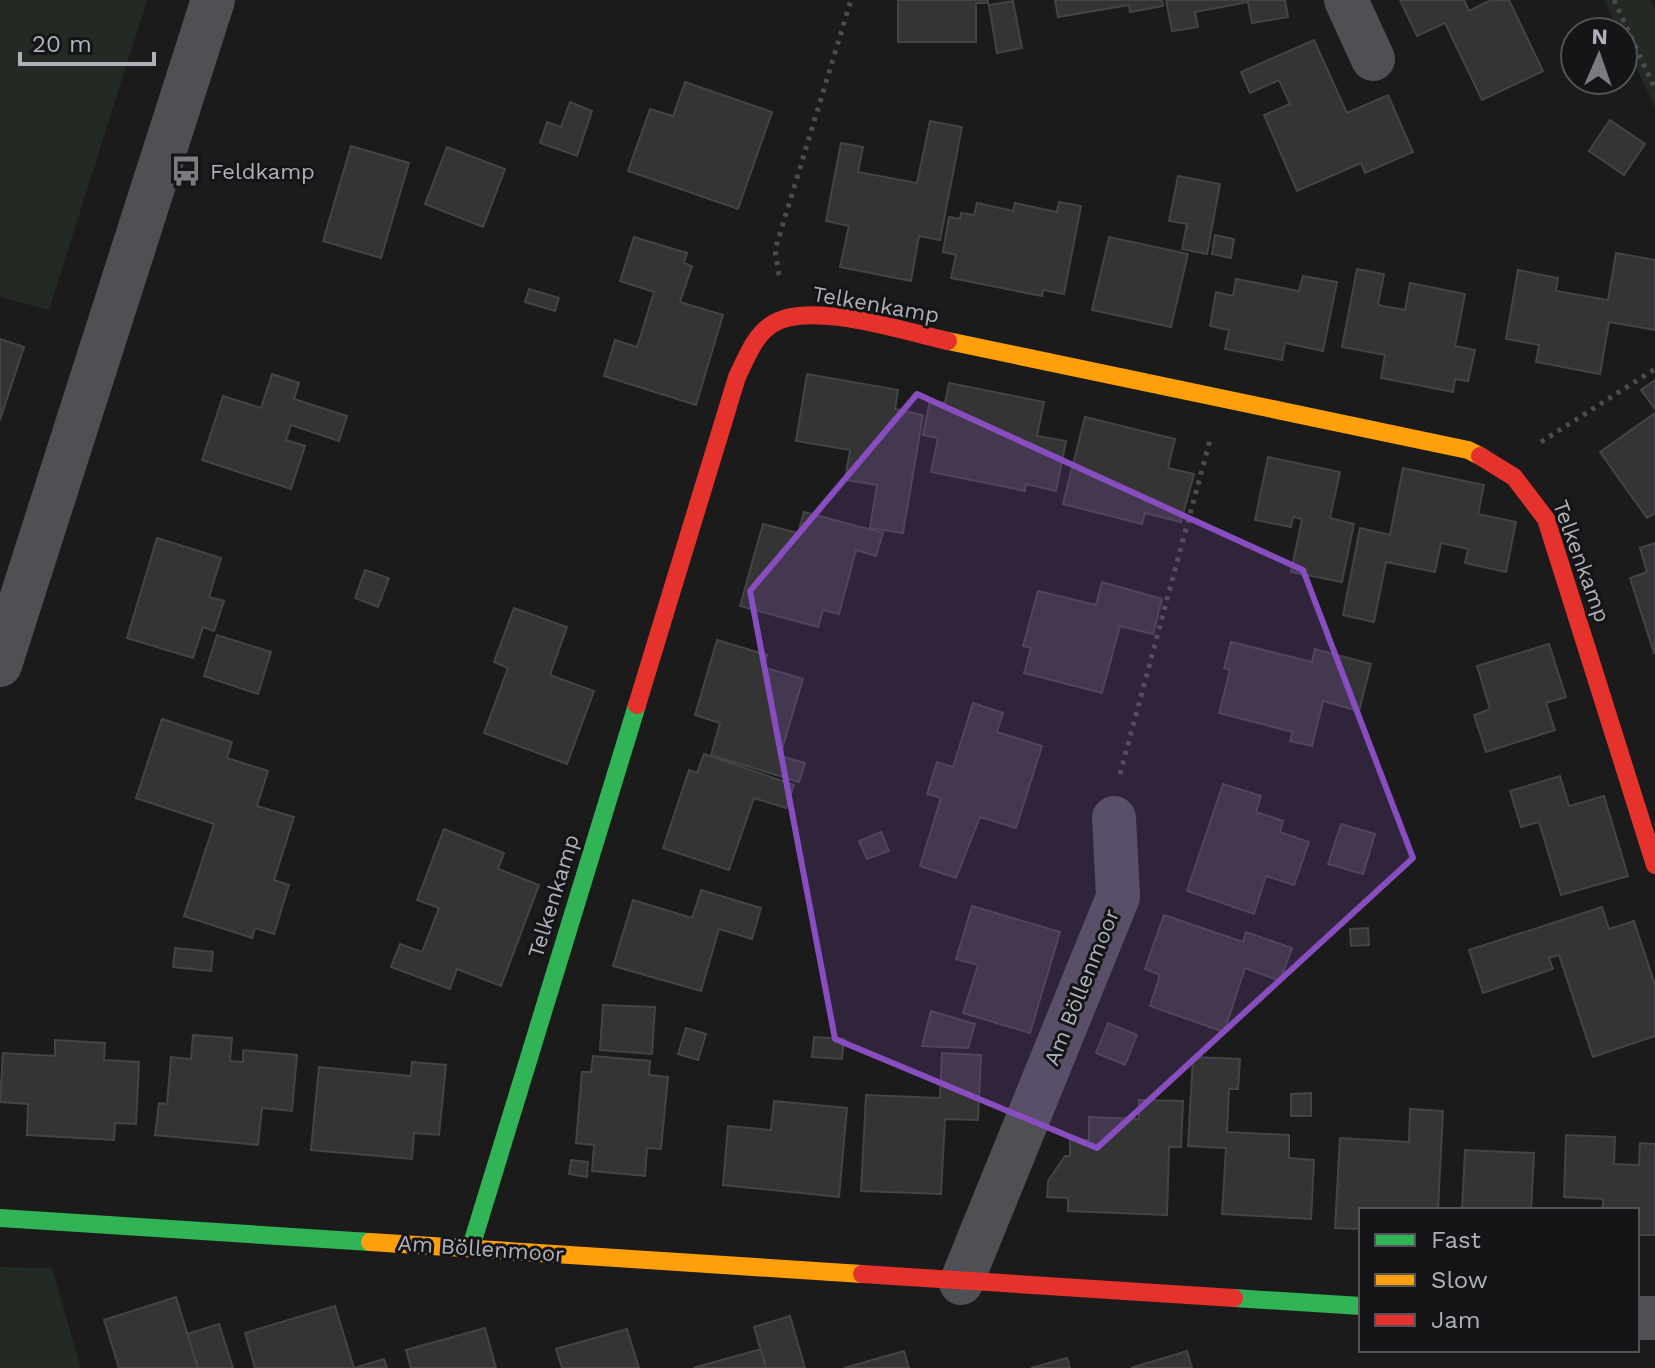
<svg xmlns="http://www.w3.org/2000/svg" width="1655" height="1368" font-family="'Work Sans',sans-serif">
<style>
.green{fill:#232a24}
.building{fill:#343435;stroke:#434447;stroke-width:2}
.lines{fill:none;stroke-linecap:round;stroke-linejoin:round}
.path{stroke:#4b4c4e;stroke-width:5;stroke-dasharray:4 6;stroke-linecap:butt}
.street{stroke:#4f5054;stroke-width:44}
.fast{stroke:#30b455;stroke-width:18}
.slow{stroke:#ff9f0a;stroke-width:18}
.jam{stroke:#e5322d;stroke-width:18}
.marked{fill:#884dbe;fill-opacity:0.2;stroke:#884dbe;stroke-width:6;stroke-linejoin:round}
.labels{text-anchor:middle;stroke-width:6;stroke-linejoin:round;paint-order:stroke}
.poi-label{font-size:22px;fill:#adb1ba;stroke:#151517;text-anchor:start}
.street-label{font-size:22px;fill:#adb1ba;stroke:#151517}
</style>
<rect width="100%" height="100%" fill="#1b1b1b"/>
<path class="green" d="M0,0H147L49,310L0,297Z
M1604,0H1650L1655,10V107L1623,40V32H1619Z
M0,1267L52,1268L81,1368H0Z"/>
<path class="building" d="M898,0H988V3H976V42H898Z
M1055,0H1162L1163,6L1130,12L1129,5L1058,17Z
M1166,0H1285L1288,17L1252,23L1248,2L1195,12L1198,27L1172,31Z
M1400,0H1464L1469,11L1491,0H1509L1543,71L1482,100L1445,23L1417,36Z
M1013,1L1022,48L997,53L989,5Z
M1314,40L1347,113L1388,95L1413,152L1365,173L1361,163L1297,191L1264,115L1290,104L1279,80L1250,93L1241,72Z
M685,82L772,112L738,209L628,171L650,109L673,116Z
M570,102L592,111L577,156L540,143L547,122L561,127Z
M1610,120L1645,144L1624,175L1589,151Z
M930,121L962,127L940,240L919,236L911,281L840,267L849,226L826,221L841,143L863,147L858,172L917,183Z
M351,146L409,163L381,258L323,241Z
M447,147L505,169L483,227L425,204Z
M1178,176L1220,184L1207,254L1182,249L1187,224L1169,221Z
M1059,202L1081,206L1064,294L1043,290L1042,296L951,278L956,255L943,252L949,217L960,219L961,213L974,215L977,203L1013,211L1015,203L1057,212Z
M1215,235L1234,239L1231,258L1212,254Z
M634,237L687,253L684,263L692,266L680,302L723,315L696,405L604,376L615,340L637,347L654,292L620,281Z
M1109,237L1188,254L1171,327L1092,310Z
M1616,253L1655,260V330L1609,322L1600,374L1536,362L1539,345L1506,339L1518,270L1558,278L1556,291L1608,300Z
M1357,269L1384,274L1378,305L1405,310L1410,283L1465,294L1455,346L1475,350L1468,381L1455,379L1453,392L1381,378L1385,355L1342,347Z
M1303,276L1337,282L1323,351L1285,343L1282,360L1225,349L1229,330L1210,326L1216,292L1233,296L1236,279L1299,291Z
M529,289L559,298L555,311L525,302Z
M0,339L24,347L0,420Z
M272,374L299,383L294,399L347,416L339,441L291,425L286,440L305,446L291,489L202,460L223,396L261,408Z
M807,374L898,390L895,409L923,415L903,533L870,528L877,485L845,480L850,450L796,441Z
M1655,380V409L1641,390Z
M949,383L1044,402L1037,436L1066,441L1056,491L1026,484L1025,491L931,472L938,438L923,435L930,400L945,403Z
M1655,413V513L1647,518L1600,452Z
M1085,417L1175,439L1168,468L1194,474L1181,522L1145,513L1142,524L1063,504Z
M1268,457L1340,472L1330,518L1354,524L1342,582L1291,572L1302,519L1293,517L1291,527L1255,520Z
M1403,468L1484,485L1478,514L1516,522L1506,572L1465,563L1468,549L1441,543L1435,572L1386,562L1374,622L1343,615L1360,528L1390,535Z
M804,512L883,533L876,556L856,550L839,614L823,610L818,627L740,606L763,524L798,533Z
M157,538L221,558L209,597L224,601L214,631L203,627L193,658L127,638Z
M1655,543V652L1654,653L1630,578L1647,572L1640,548Z
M365,570L389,578L378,607L355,598Z
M1102,582L1162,599L1153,634L1120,626L1102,693L1024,673L1031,648L1023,646L1038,591L1096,605Z
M514,608L567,627L550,675L594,691L567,764L484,733L508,668L494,662Z
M217,635L271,652L258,694L204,676Z
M717,640L767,655L763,667L803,679L780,756L805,763L799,782L711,755L720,723L695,715Z
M1231,642L1312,662L1315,649L1371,664L1359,711L1323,701L1312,746L1290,741L1293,732L1219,713L1230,670L1224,668Z
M1549,644L1566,697L1546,703L1555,730L1486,752L1474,715L1490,709L1477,666Z
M973,703L1003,713L997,732L1042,746L1016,828L980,817L956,878L920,866L941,798L927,794L937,762L953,767Z
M162,719L232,742L227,758L268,771L257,806L294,817L274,880L289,885L274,934L255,928L252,938L184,916L214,824L136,798Z
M704,754L794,785L786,808L754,798L729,870L663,848L689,770L697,773Z
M1560,776L1569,806L1604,796L1628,876L1561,895L1539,822L1521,827L1510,791Z
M1223,784L1261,796L1256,812L1283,821L1280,832L1309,842L1294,885L1266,876L1254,914L1187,891Z
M1341,824L1375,834L1363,874L1328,864Z
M444,829L504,853L498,869L539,885L501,986L457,969L450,989L391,967L400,944L422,952L439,908L417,900Z
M881,832L889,851L867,859L859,841Z
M701,890L761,908L752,939L719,929L701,991L613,966L633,900L692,918Z
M972,906L1060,932L1030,1033L963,1013L978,965L956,959Z
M1602,907L1609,929L1634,921L1655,985V1036L1593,1057L1559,955L1549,958L1553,969L1483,993L1469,950Z
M1164,915L1243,942L1246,932L1292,948L1280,981L1245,968L1224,1032L1150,1006L1160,975L1145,969Z
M1368,928L1369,945L1351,946L1350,929Z
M175,948L213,952L211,971L173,967Z
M603,1005L655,1007L652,1054L600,1050Z
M931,1011L975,1024L968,1048L922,1046Z
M1108,1023L1137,1035L1125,1065L1096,1053Z
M686,1028L706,1034L698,1060L678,1054Z
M193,1035L232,1038L230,1061L243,1062V1050L297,1055L292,1111L262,1108L258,1145L155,1135L159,1103L167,1104L171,1057L191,1059Z
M814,1037L844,1039L842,1059L812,1057Z
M55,1040L105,1043L104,1060L139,1062L136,1124L115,1123L114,1140L27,1135L28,1104L0,1102L3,1053L55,1056Z
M942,1053L981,1055L978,1120L945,1119L941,1194L861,1191L866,1095L940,1098Z
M593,1056L650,1061L649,1075L668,1077L661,1149L647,1148L645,1176L592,1171L594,1145L576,1143L582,1072H591Z
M1193,1057L1240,1059L1238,1089H1229L1227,1132L1289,1135V1158L1314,1160L1311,1219L1222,1214L1226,1148L1188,1146Z
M412,1062L446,1065L439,1135L414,1133L412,1159L311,1150L319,1067L411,1076Z
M1311,1093V1116H1291V1094Z
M1139,1100L1183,1101L1181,1147H1169L1167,1215L1068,1211V1198L1047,1197L1048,1181L1065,1156H1070V1139L1089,1140V1117L1139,1119Z
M774,1101L847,1108L839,1197L723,1185L728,1126L771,1130Z
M1410,1109L1443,1111L1438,1210H1361V1229L1335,1228L1340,1138L1409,1142Z
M1566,1135L1615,1137L1614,1164L1639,1165L1640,1143L1655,1144V1235H1637V1210H1603V1199L1564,1197Z
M1465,1150L1534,1153L1531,1210H1462Z
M571,1160L588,1162L587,1177L569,1174Z
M176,1297L198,1368H119L104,1320Z
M335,1306L354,1368H255L245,1333Z
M790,1316L805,1368H766L754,1327Z
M219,1324L233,1368H198L187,1334Z
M485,1328L496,1368H411L406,1350Z
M627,1329L639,1368H562L556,1349Z
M761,1349L766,1368H693Z
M904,1351L909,1368H844Z
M1187,1351L1192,1368H1131Z
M1067,1358L1070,1368H1031Z
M384,1359L387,1368H354Z"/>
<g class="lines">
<path class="path" d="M1614,0L1655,89
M779,275L775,250L851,0
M1541,442L1655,369
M1120,774L1210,440"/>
<path class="street" d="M1346,0L1373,59
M0,665L213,0
M961,1283L1118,897L1114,818
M1637,1318H1655"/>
<path class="fast" d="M0,1218L370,1242
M471,1247L637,705
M1234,1298L1361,1306"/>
<path class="slow" d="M948,341L1468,450L1480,456
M370,1242L862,1274"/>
<path class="jam" d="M1480,456L1514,477L1546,519L1655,865
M637,705L737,377C746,359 754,336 771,325C808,299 905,332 948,341
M862,1274L1234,1298"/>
</g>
<path class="marked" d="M917,394L1303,570L1413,858L1097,1148L835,1039L750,591Z"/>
<defs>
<g id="bus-bare" transform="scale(2.4)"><path d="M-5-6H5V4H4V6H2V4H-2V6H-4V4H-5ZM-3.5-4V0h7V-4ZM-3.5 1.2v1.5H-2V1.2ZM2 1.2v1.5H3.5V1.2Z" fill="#7a7c82" stroke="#151517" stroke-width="2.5" paint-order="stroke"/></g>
</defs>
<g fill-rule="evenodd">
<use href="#bus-bare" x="186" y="171"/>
</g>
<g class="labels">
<g class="poi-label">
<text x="210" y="179">Feldkamp</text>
</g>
<g class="street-label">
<text transform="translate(876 304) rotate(10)" y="8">Telkenkamp</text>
<text transform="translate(1582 561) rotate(70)" y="8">Telkenkamp</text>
<text transform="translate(553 896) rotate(-73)" y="8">Telkenkamp</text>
<text transform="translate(1081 987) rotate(-68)" y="8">Am Böllenmoor</text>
<text transform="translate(481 1248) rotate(4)" y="8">Am Böllenmoor</text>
</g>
</g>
<rect x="1359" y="1208" width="280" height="144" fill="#151517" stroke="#525358" stroke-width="2"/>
<rect x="1375" y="1234" width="40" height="12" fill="#30b455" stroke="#525358" stroke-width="2"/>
<text x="1431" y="1248" font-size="24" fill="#adb1ba">Fast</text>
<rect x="1375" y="1274" width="40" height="12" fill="#ff9f0a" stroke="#525358" stroke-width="2"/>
<text x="1431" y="1288" font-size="24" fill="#adb1ba">Slow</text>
<rect x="1375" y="1314" width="40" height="12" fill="#e5322d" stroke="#525358" stroke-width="2"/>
<text x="1431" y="1328" font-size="24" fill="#adb1ba">Jam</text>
<g transform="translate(1599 56) rotate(2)"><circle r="38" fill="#151517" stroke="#525358" stroke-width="2"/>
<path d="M0-6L14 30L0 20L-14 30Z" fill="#7a7c82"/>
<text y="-12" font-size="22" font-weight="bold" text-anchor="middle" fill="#adb1ba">N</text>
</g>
<path d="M20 52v12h134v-12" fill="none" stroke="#adb1ba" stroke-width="4"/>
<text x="32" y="52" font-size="24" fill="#adb1ba" stroke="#151517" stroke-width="6" paint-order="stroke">20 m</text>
</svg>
